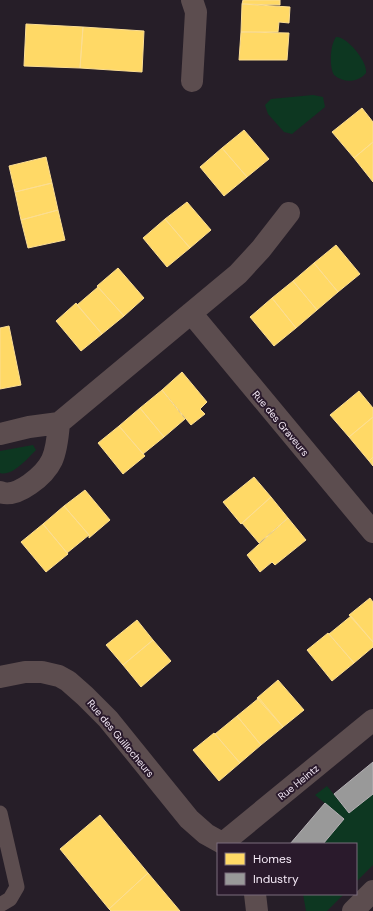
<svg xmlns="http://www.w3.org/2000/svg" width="373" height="911" font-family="'DM Sans',sans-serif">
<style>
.green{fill:#0d3721}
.homes{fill:#ffd966;stroke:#fcde92}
.industry{fill:#999;stroke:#b5b1b5}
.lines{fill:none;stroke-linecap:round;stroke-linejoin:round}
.service{stroke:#5c4d4f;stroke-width:15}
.minor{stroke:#5c4d4f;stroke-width:22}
.tertiary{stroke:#5c4d4f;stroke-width:22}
.labels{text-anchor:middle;stroke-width:4;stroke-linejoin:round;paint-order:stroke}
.street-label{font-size:10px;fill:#f5eaf7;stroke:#2a1a2c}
</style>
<rect width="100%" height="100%" fill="#261e28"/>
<path class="green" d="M336,37C347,36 368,62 366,73C358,83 343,83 334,75C329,67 330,45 336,37Z
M313,95L323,97L325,107L292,134L284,132L268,114L265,105L271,99Z
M33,445L36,450C28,458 12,477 0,473V451Z
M327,786L349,813L373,794V865L356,882V844H323L344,819L315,795Z
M303,894H344L327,911H306Z"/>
<path class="homes" d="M243,0H280V5L242,4Z
M242,4L290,7L289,23L279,22L278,32H241Z
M26,24L83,27L80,68L24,66Z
M83,27L144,31L142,72L80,68Z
M241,32L289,33L287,60H239Z
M362,108L373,122V142L354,158L332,132Z
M244,130L269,159L247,177L222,148Z
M373,142V182L354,158Z
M222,148L247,177L224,196L200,167Z
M46,157L52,183L15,192L9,166Z
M52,183L58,210L21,220L15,192Z
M187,202L211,230L190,248L165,219Z
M58,210L65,240L28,248L21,220Z
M165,219L190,248L167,267L143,238Z
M336,245L360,274L338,292L314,263Z
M314,263L338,292L317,310L293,281Z
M118,268L144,298L124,316L97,286Z
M293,281L317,310L296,328L272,298Z
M98,287L124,316L102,334L77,305Z
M272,298L296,328L274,346L250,317Z
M76,303L102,334L81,351L56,321Z
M9,326L21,385L0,389V328Z
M182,372L207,402L200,409L205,414L191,425L162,390Z
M162,390L185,419L164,437L140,408Z
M359,391L373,408V417L349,437L330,415Z
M140,408L164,437L143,454L119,426Z
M373,417V457L369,461L349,437Z
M119,426L145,456L123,474L98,443Z
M373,457V466L369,461Z
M254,477L271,497L241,524L223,502Z
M85,490L110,520L89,538V535L64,506Z
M271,497L288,518L259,543L242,523Z
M64,506L89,535L67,553L43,524Z
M288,518L306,540L275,565L272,562L260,572L247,555Z
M43,524L68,554L46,572L21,542Z
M370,598L373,602V642L349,615Z
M351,616L373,642V647L354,663L329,634Z
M137,620L153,640L123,665L106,645Z
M328,633L354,663L332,681L307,650Z
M153,640L171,661L141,687L123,665Z
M278,680L304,710L283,727L257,698Z
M259,698L283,727L261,745L237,716Z
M237,716L261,745L240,763L215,734Z
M214,733L240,763L219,781L193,750Z
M100,815L148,873L109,909L60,849Z
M148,873L180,911H111L109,909Z"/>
<path class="industry" d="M373,762V794L349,813L334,794Z
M325,803L344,819L323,844H290Z"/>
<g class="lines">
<path class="service" d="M0,813L17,887L10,899L0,905"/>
<path class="minor" d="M192,81L196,12L192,0
M191,313L373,532
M0,434L29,427L59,423L238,274L261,249L289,213
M0,492C17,499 45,475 52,460C57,449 58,435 59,423
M0,677L25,672H42L59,676L68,681L85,696L108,719L189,819L206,834L224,844
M223,843L373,720
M255,894L257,911"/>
<path class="tertiary" d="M353,911L373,891"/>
</g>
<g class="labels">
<g class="street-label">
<text transform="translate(281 423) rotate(50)" y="4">Rue des Graveurs</text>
<text transform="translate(121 738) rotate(50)" y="4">Rue des Guillocheurs</text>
<text transform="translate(298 782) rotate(-39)" y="4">Rue Heintz</text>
</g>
</g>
<rect x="217" y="843" width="140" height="52" fill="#2a1a2c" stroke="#7b6d7d"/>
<rect x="225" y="853" width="20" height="12" fill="#ffd966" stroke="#7b6d7d"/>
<text x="253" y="863" font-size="12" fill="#f5eaf7">Homes</text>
<rect x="225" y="873" width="20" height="12" fill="#999999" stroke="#7b6d7d"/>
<text x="253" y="883" font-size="12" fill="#f5eaf7">Industry</text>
</svg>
